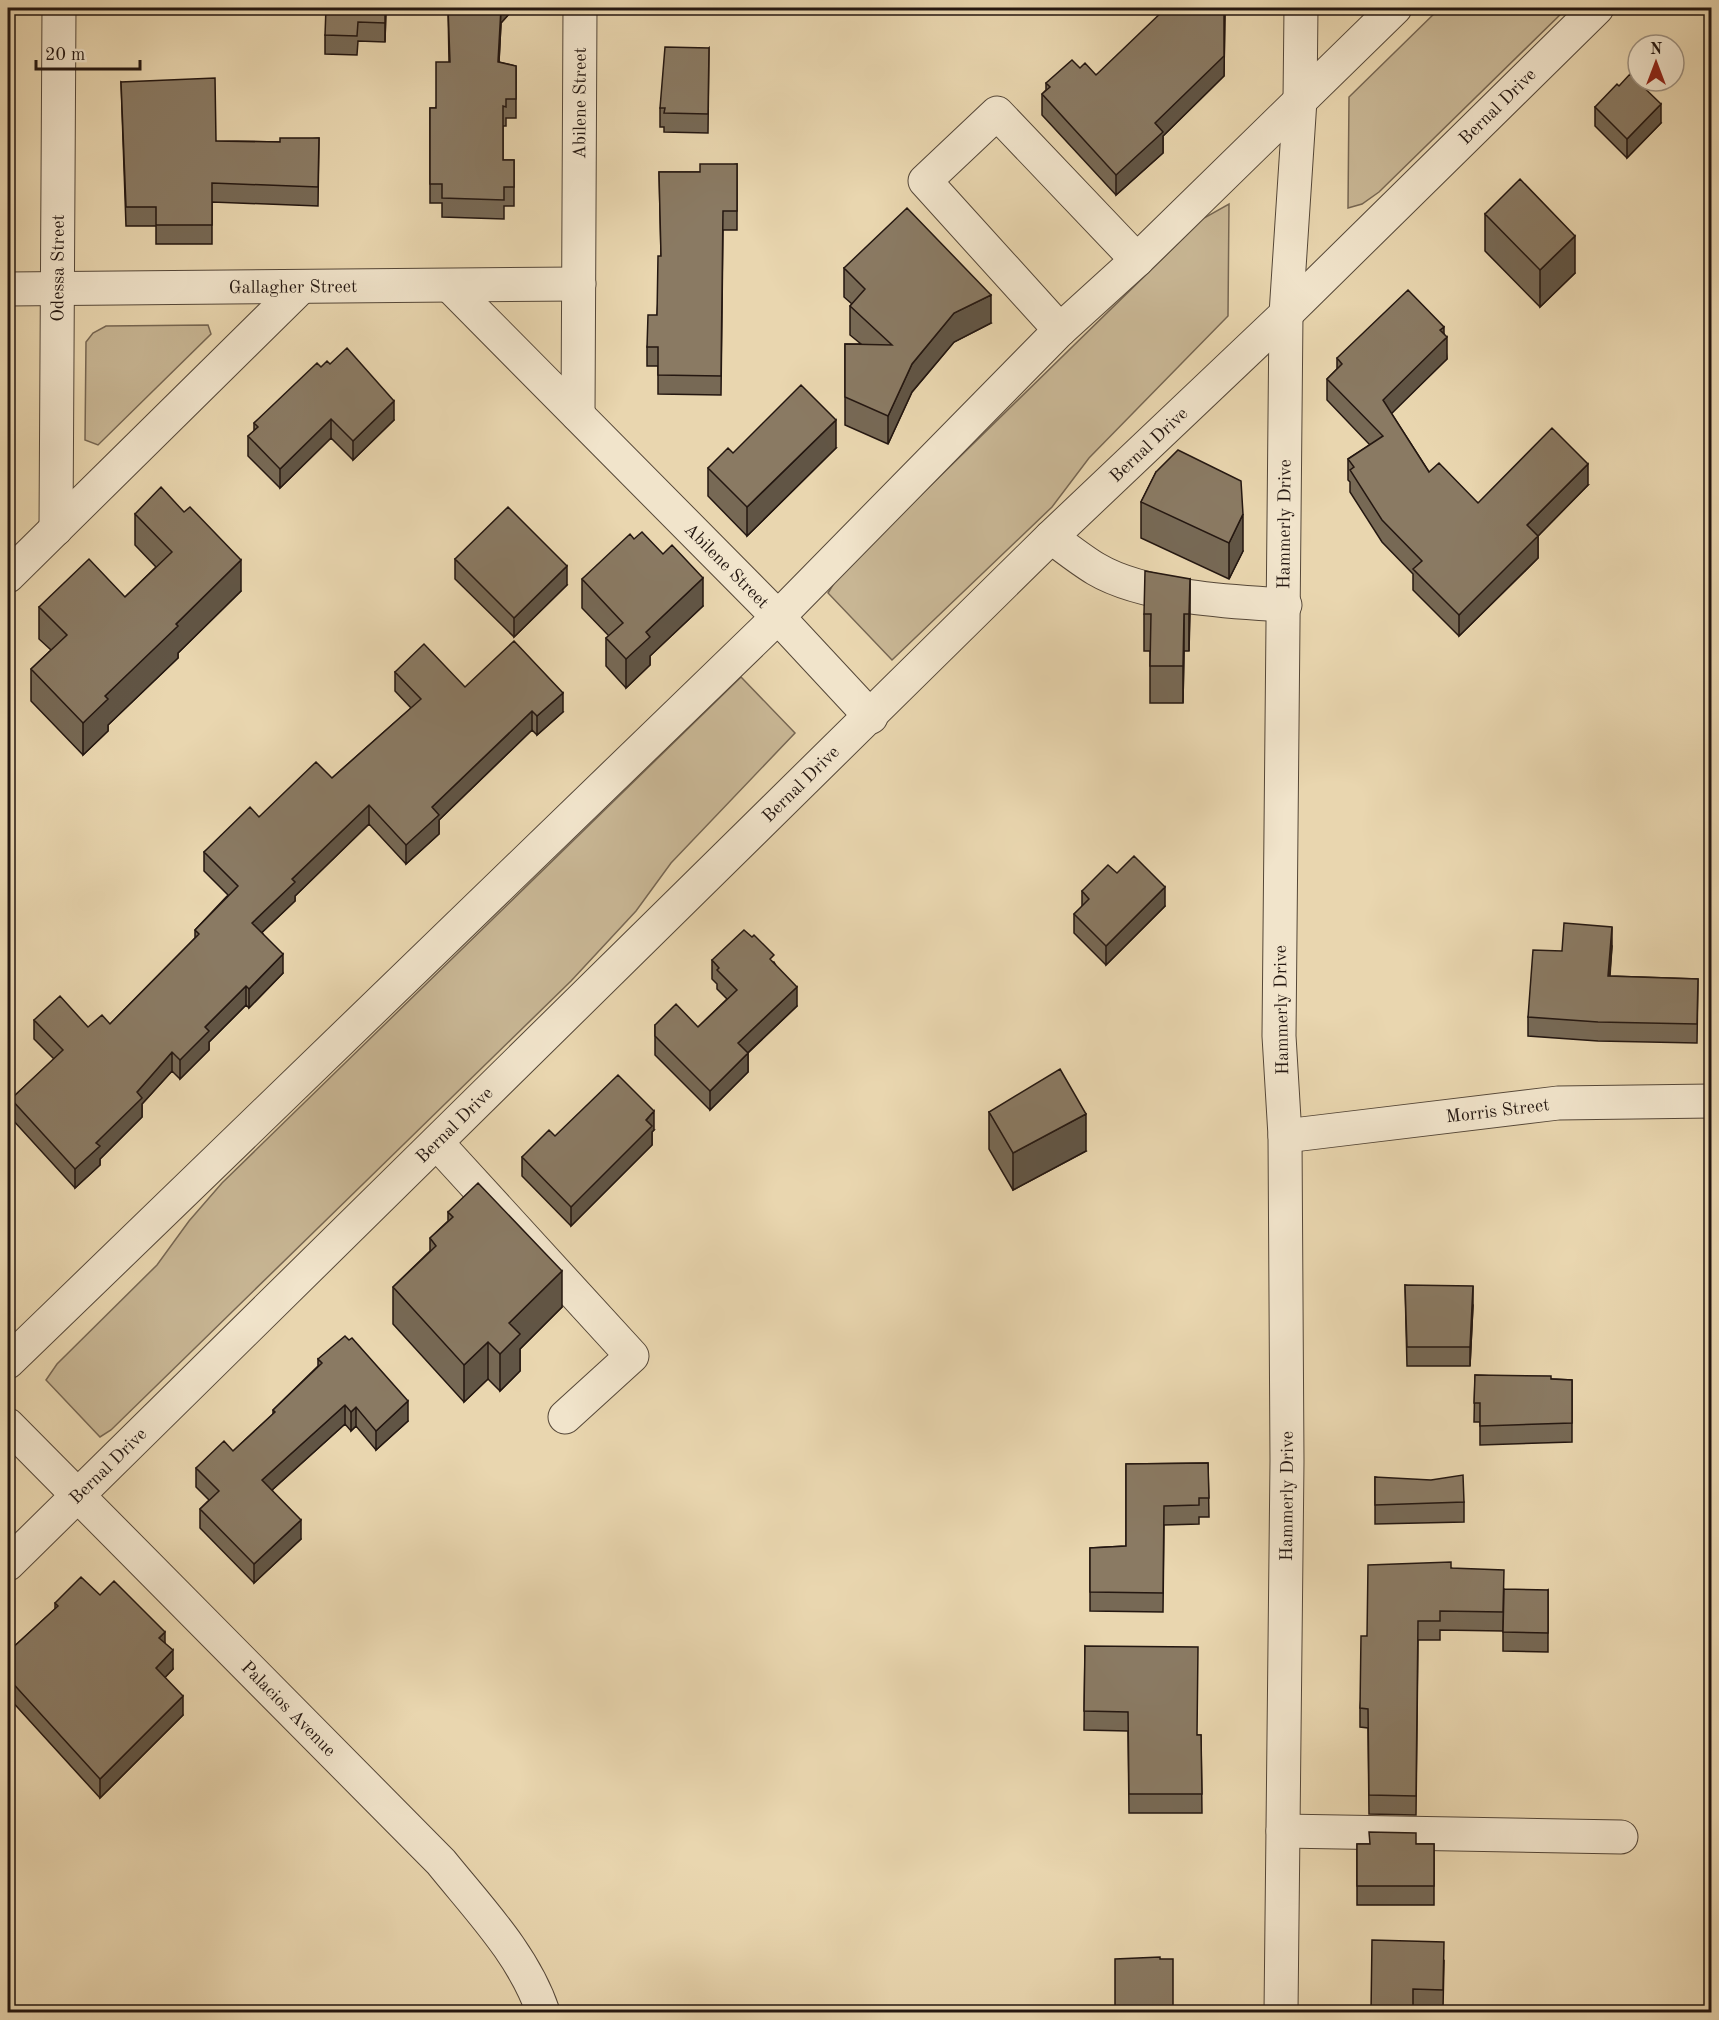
<svg xmlns="http://www.w3.org/2000/svg" width="1719" height="2020" font-family="'Old Standard TT',serif">
<style>
.green{fill:#c8b694;stroke:#766652;stroke-width:1.5}
.lines{fill:none;stroke-linecap:round;stroke-linejoin:round}
.minor-casing{stroke:#554738;stroke-width:35}
.minor{stroke:#f1e4cb;stroke-width:33}
.wall{fill:#776955;stroke:#241711;stroke-width:1.5}
.shaded-wall{fill:#615545;stroke:#241711;stroke-width:1.5}
.building{fill:#8a7a63;stroke:#241711;stroke-width:1.5}
.labels{text-anchor:middle;stroke-width:4.5;stroke-linejoin:round;paint-order:stroke}
.street-label{font-size:18px;fill:#241711;stroke:#f1e4cb}
</style>
<rect width="100%" height="100%" fill="#e9d6af"/>
<filter id="stains"><feTurbulence type="fractalNoise" baseFrequency=".00333" numOctaves="4"/><feColorMatrix values="0 0 0 0 .2 0 0 0 0 .09 0 0 0 0 .02 0 0 0 .5 -.17"/></filter>
<radialGradient id="worn" r=".72"><stop offset=".6" stop-color="#630" stop-opacity="0"/><stop offset="1" stop-color="#630" stop-opacity=".3"/></radialGradient>
<path class="green" d="M1440,8H1567L1379,192L1362,204L1348,208L1349,97Z
M1229,204L1228,316L1089,458L1052,507L892,660L828,593L839,575L1204,218Z
M208,325L211,334L98,445L85,440L86,342L93,333L106,326Z
M741,677L795,733L671,863L636,911L571,981L111,1430L100,1437L46,1380L57,1364L157,1265L189,1221L222,1183Z"/>
<g class="lines">
<g class="minor-casing">
<g id="minor">
<path id="s1" d="M451,287L778,617L871,717"/>
<path id="s2" d="M8,289L579,284"/>
<path d="M1060,330L925,181L997,113L1137,260"/>
<path id="s3" d="M578,415L580,8"/>
<path id="s4" d="M56,529L59,8"/>
<path d="M1051,537C1066,548 1081,560 1096,569C1143,597 1231,602 1285,605"/>
<path d="M8,576L299,289"/>
<path id="s5" d="M1285,1136L1558,1103L1712,1101"/>
<path d="M437,1143L632,1356L565,1417"/>
<path d="M8,1362L778,617L1060,330L1137,260L1395,8"/>
<path id="s6" d="M8,1425L441,1862C478,1908 524,1955 543,2012"/>
<path id="s7" d="M8,1564L1051,537L1286,314L1597,8"/>
<path d="M1283,1831L1621,1837"/>
<path id="s8" d="M1281,2012L1287,1461L1285,1136L1279,1036L1286,314L1300,100L1301,8"/>
</g>
</g>
<use href="#minor" class="minor"/>
</g>
<path class="wall" d="M386,8L385,42L358,41L357,55L325,54V35Z
M448,8H510V13L501,23L499,62L516,66V118H506V126H503V160H514V206H504V219L442,217V203H430V108H436L449,62Z
M1225,8L1224,76L1163,136V153L1116,195L1042,115V94L1046,90V83L1080,68L1096,75Z
M1708,8H1712V19L1708,16Z
M709,48L708,133L664,132V127H660V108Z
M121,82L216,141L280,142L319,138L318,206L212,202V244H156V226H126Z
M1595,107L1661,123L1627,158L1595,126Z
M737,164V230H723L721,395L658,394V366H647V347L657,315L661,256L659,172H700Z
M1485,214L1575,273L1540,307L1485,251Z
M844,268L991,323L954,342L912,392L888,444L845,425V344H861L850,335V306L852,304L844,297Z
M1444,334L1447,359L1391,413L1429,472L1478,503L1588,485L1538,536V558L1459,636L1413,590V574L1382,542L1350,492V482L1348,480V459L1370,445L1327,400V379L1337,369V358Z
M330,364L394,420L353,460L331,438L280,488L248,456V436L254,431V423L321,367Z
M836,448L747,536L708,496V468L733,453Z
M1156,472L1243,551L1229,579L1141,538V502Z
M135,514L241,591L178,653V658L108,725V731L83,755L31,701V669L51,650L39,639V607L125,597L156,567L135,545Z
M634,539L703,606L650,656V665L626,688L606,666V638L609,636L582,608V579Z
M455,559L567,585L514,637L455,579Z
M1190,579L1189,651H1184L1183,703H1150V651H1144V614Z
M395,672L465,687L563,712L537,735L532,730L439,820V834L406,864L369,824L295,896V901L262,932L283,973L249,1008L246,1005L209,1042V1050L180,1079L172,1071L142,1104V1117L100,1159V1165L75,1188L11,1118V1099L54,1059L34,1039V1020L88,1027L110,1024L195,938V930L228,895L204,871V852L259,817L332,778L411,708L395,691Z
M1117,873L1165,906L1106,965L1074,933V914L1082,907V891Z
M1612,946L1610,976L1698,979L1697,1043L1598,1041L1528,1036V1017L1562,951Z
M712,960L774,962L797,1006L748,1053V1072L710,1110L655,1055V1025L698,1027L727,999L717,989V984L712,979Z
M989,1112L1086,1151L1013,1190L989,1149Z
M654,1130L652,1132V1145L571,1226L522,1176V1157L555,1136Z
M448,1212L562,1307L520,1349V1371L500,1391L488,1379L464,1402L393,1324V1287L430,1251V1238L448,1221Z
M1405,1285L1473,1305L1470,1366H1407Z
M318,1359L408,1421L376,1450L356,1426L351,1431L345,1424L272,1490L301,1539L254,1583L200,1528V1509L209,1500L196,1487V1468L233,1451L273,1414V1410L318,1366Z
M1475,1375L1572,1380V1442L1480,1445V1422H1474Z
M1208,1463L1209,1517H1199V1524L1164,1525L1163,1612L1090,1611V1548L1126,1546V1464Z
M1375,1477L1464,1502V1522L1375,1524Z
M1451,1568L1504,1589L1503,1631L1440,1630V1640H1418L1416,1815L1369,1814L1368,1728L1360,1727V1708L1367,1636Z
M1548,1590V1652L1503,1651V1632Z
M100,1595L165,1643L173,1669L165,1677L183,1715L100,1798L8,1697V1652L55,1609V1603Z
M1085,1646L1197,1735H1201L1202,1813H1129L1128,1731L1084,1730Z
M1357,1844H1434V1905H1357Z
M1444,1961L1443,2009L1413,2008L1371,2013Z"/>
<path class="shaded-wall" d="M385,8H386L385,42Z
M501,8H510V13L501,23L498,81Z
M1225,8L1224,76L1163,136V153L1116,195V175L1155,123Z
M1661,104V123L1627,158V139Z
M1575,236V273L1540,307V270Z
M991,295V323L954,342L912,392L888,444V416L912,364L954,313Z
M1444,327V340L1447,337V359L1383,422V400L1440,330Z
M394,401V420L353,460V441Z
M331,419V438L280,488V469Z
M836,420V448L747,536V507Z
M1588,464V485L1538,536V558L1459,636V615L1527,525Z
M1243,514V551L1229,579V543Z
M241,560V591L178,653V658L108,725V731L83,755V723L105,696L176,624Z
M567,566V585L514,637V618Z
M703,578V606L650,656V665L626,688V659L646,632Z
M1190,579V616L1189,651V614Z
M1184,614V651L1183,703V666Z
M563,693V712L537,735V716Z
M532,711V730L439,820V834L406,864V845L432,807Z
M369,805V824L295,896V901L252,942V923L292,879Z
M1165,887V906L1106,965V946Z
M1612,927V946L1608,995V976Z
M283,954V973L249,1008V989Z
M246,986V1005L209,1042V1050L180,1079V1060L205,1027Z
M797,987V1006L738,1062V1043Z
M172,1052V1071L142,1104V1117L100,1159V1165L75,1188V1169L137,1092Z
M748,1053V1072L710,1110V1091Z
M654,1111V1130L652,1132V1145L571,1226V1207Z
M1086,1114V1151L1013,1190V1153Z
M562,1271V1307L520,1349V1371L500,1391V1354L509,1323Z
M1473,1286V1305L1470,1366V1347Z
M488,1342V1379L464,1402V1365Z
M408,1401V1421L376,1450V1431Z
M345,1405V1424L262,1499V1480Z
M356,1407V1426L351,1431V1412Z
M301,1520V1539L254,1583V1564Z
M165,1632V1651L159,1638Z
M173,1650V1669L156,1687V1668Z
M183,1696V1715L100,1798V1779Z"/>
<path class="building" d="M326,8H385V23L358,22L357,36L325,35Z
M448,8H501L498,62L516,66V99H506V107L503,106V160H514V187H504V200L442,198V184H430V108H436V62H450Z
M1166,8H1224V56L1155,123L1163,132L1116,175L1042,94L1050,87L1046,83L1072,60L1080,68L1085,63L1096,75Z
M665,47L709,48L708,114L664,113L665,108H660Z
M1630,74L1661,104L1627,139L1595,107L1617,84L1619,86Z
M215,78L216,141L280,142V138H319L318,187L212,183V225H156V207H126L121,82Z
M700,164H737V211H723L721,376L658,375V347H647L648,315H657L658,256H661L659,172H700Z
M1520,179L1575,236L1540,270L1485,214Z
M907,208L991,295L954,313L912,364L888,416L845,397V344L892,345L850,306L865,289L844,268Z
M1408,290L1444,327L1440,330L1447,337L1383,400L1429,472L1439,463L1478,503L1552,428L1588,464L1527,525L1538,536L1459,615L1413,569L1422,561L1382,520L1350,470L1354,467L1348,459L1383,436L1327,379L1342,364L1337,358Z
M347,348L394,401L353,441L331,419L280,469L248,436L258,427L254,423L317,363L321,367L327,361L330,364Z
M801,385L836,420L747,507L708,468L728,448L733,453Z
M1178,450L1241,481L1243,514L1229,543L1141,502L1156,472Z
M161,487L184,512L190,507L241,560L176,624L178,626L105,696L108,699L83,723L31,669L67,635L39,607L89,559L125,597L172,552L135,514Z
M508,507L567,566L514,618L455,559Z
M642,532L663,554L672,545L703,578L646,632L650,637L626,659L606,638L623,623L582,579L630,534L634,539Z
M1145,571L1190,579L1189,614H1184L1183,666H1150L1151,614H1144Z
M514,641L563,693L537,716L532,711L432,807L439,815L406,845L369,805L292,879L295,882L252,923L283,954L249,989L246,986L205,1027L209,1031L180,1060L172,1052L137,1092L142,1098L96,1143L100,1146L75,1169L11,1099L63,1050L34,1020L60,996L88,1027L102,1015L110,1024L199,934L195,930L238,886L204,852L250,807L259,817L316,762L332,778L421,699L395,672L424,644L465,687Z
M1134,856L1165,887L1106,946L1074,914L1089,899L1082,891L1108,865L1117,873Z
M1564,923L1612,927L1608,976L1698,979L1697,1024L1598,1022L1528,1017L1533,950L1562,951Z
M744,930L752,937L754,935L774,955L770,959L797,987L738,1043L748,1053L710,1091L655,1036V1025L676,1004L698,1027L737,990L717,970L719,968L712,960Z
M1060,1069L1086,1114L1013,1153L989,1112Z
M618,1075L654,1111L646,1120L652,1126L571,1207L522,1157L549,1130L555,1136Z
M478,1183L562,1271L509,1323L520,1334L500,1354L488,1342L464,1365L393,1287L436,1246L430,1238L453,1217L448,1212Z
M1405,1285L1473,1286L1470,1347H1407Z
M345,1336L349,1340L352,1338L408,1401L376,1431L356,1407L351,1412L345,1405L262,1480L301,1520L254,1564L200,1509L219,1491L196,1468L224,1441L233,1451L275,1412L273,1410L322,1363L318,1359Z
M1475,1375L1551,1376V1379L1572,1380V1423L1480,1426V1403H1474Z
M1208,1463L1209,1498H1199V1505L1164,1506L1163,1593L1090,1592V1548L1126,1546V1464Z
M1463,1475L1464,1502L1375,1505V1477L1431,1480Z
M1451,1562V1568L1504,1570L1503,1612L1440,1611V1621H1418L1416,1796L1369,1795L1368,1709L1360,1708L1361,1636H1367L1368,1565Z
M81,1577L100,1595L114,1581L165,1632L159,1638L173,1650L156,1668L183,1696L100,1779L8,1678V1652L58,1606L55,1603Z
M1504,1589L1548,1590V1633L1503,1632Z
M1085,1646L1198,1647L1197,1735H1201L1202,1794H1129L1128,1712L1084,1711Z
M1369,1832L1416,1833V1844H1434V1886H1357V1844H1370Z
M1372,1940L1444,1942L1443,1990L1413,1989V2013H1371Z
M1160,1957V1959H1173V2013H1115V1959Z"/>
<g class="labels">
<g class="street-label">
<text dy="6" stroke="none"><textPath href="#s3" startOffset="312">Abilene Street</textPath></text>
<text dy="6" stroke="none"><textPath href="#s7" startOffset="2084">Bernal Drive</textPath></text>
<text dy="6" stroke="none"><textPath href="#s4" startOffset="261">Odessa Street</textPath></text>
<text dy="6" stroke="none"><textPath href="#s2" startOffset="285">Gallagher Street</textPath></text>
<text dy="6" stroke="none"><textPath href="#s7" startOffset="1598">Bernal Drive</textPath></text>
<text dy="6" stroke="none"><textPath href="#s8" startOffset="1488">Hammerly Drive</textPath></text>
<text dy="6" stroke="none"><textPath href="#s1" startOffset="392">Abilene Street</textPath></text>
<text dy="6" stroke="none"><textPath href="#s7" startOffset="1112">Bernal Drive</textPath></text>
<text transform="translate(1281 1010) rotate(-91)" y="6">Hammerly Drive</text>
<text dy="6" stroke="none"><textPath href="#s5" startOffset="214">Morris Street</textPath></text>
<text dy="6" stroke="none"><textPath href="#s7" startOffset="626">Bernal Drive</textPath></text>
<text dy="6" stroke="none"><textPath href="#s7" startOffset="140">Bernal Drive</textPath></text>
<text dy="6" stroke="none"><textPath href="#s8" startOffset="516">Hammerly Drive</textPath></text>
<text dy="6" stroke="none"><textPath href="#s6" startOffset="399">Palacios Avenue</textPath></text>
</g>
</g>
<rect width="1719" height="2020" fill="none" stroke="#e9d6af" stroke-width="30"/>
<rect x="9" y="9" width="1701" height="2002" fill="none" stroke="#241711" stroke-width="3"/>
<rect x="15" y="15" width="1689" height="1990" fill="none" stroke="#241711" stroke-width="1.5"/>
<g transform="translate(1656 63)"><circle r="28" fill="#f1e4cb" stroke="#9f9281" stroke-width="1.5"/>
<path d="M0-4.5L10 22L0 15L-10 22Z" fill="#8f2418"/>
<text y="-9" font-size="16" font-weight="bold" text-anchor="middle" fill="#241711">N</text>
</g>
<path d="M36 60v9h104v-9" fill="none" stroke="#241711" stroke-width="3"/>
<text x="45" y="60" font-size="18" fill="#241711" stroke="#f1e4cb" stroke-width="4.5" paint-order="stroke">20 m</text>
<rect width="100%" height="100%" filter="url(#stains)"/>
<rect width="100%" height="100%" fill="url(#worn)"/>
</svg>
